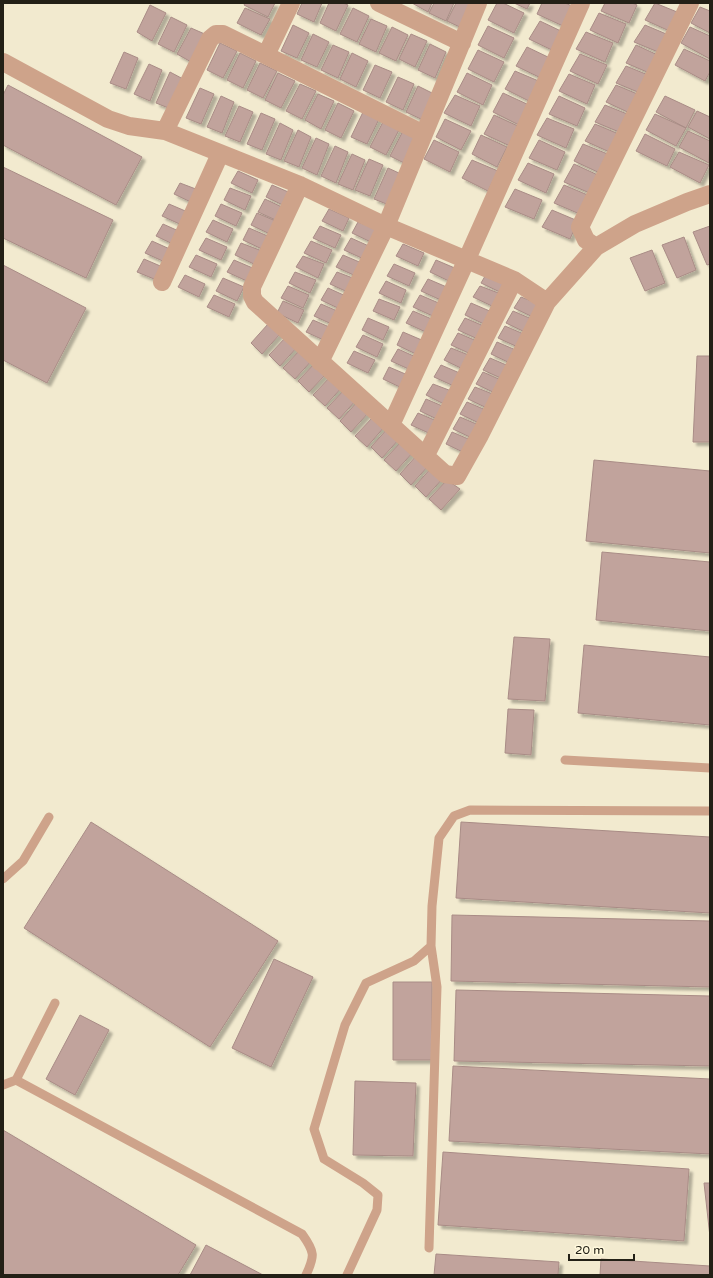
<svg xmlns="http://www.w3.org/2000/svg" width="713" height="1278" font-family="'Varela Round',sans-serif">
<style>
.building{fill:#c1a39c;stroke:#a98c86;filter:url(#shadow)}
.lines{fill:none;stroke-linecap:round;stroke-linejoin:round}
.lane{stroke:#cea38a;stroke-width:9}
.street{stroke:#cea38a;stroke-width:18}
</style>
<defs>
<filter id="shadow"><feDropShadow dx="3.5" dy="3.5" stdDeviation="1" flood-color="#0004"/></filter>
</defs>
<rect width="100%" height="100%" fill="#f2eacf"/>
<path class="building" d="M245,3H275L268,17L244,5Z
M302,3H322L314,22L297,14Z
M329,3H343L348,5L336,31L320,23Z
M412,3H432L428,12Z
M434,3H454L446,21L429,13Z
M456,3H475L464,29L447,21Z
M497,3H503L524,13L514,33L488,20Z
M514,3H530L527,9Z
M542,3H565L572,6L563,26L537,14Z
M605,3H632L637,5L629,23L601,11Z
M655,3L682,14L674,33L645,20Z
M150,5L166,13L152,41L137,32Z
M700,7L710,11V33L691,23Z
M245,8L270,19L261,35L237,23Z
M353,8L369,16L357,42L340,34Z
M599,13L626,24L618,43L590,30Z
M171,17L187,25L174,52L158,44Z
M371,19L387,26L376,52L359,44Z
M540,21L565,33L556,52L529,39Z
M293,25L309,33L297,58L281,51Z
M645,25L671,36L663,54L634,42Z
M488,26L514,38L504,58L478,45Z
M392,27L408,35L396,61L379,53Z
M690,27L710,36V59L681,43Z
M191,28L207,35L193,63L177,54Z
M586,32L613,43L605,62L576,49Z
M313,34L329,42L317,67L301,60Z
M411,34L427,41L415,67L399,59Z
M220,43L237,51L223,78L207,70Z
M430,44L446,52L435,78L418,70Z
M333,45L349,52L338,78L321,70Z
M636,45L662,57L654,75L626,63Z
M527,47L552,59L543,79L516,66Z
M684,49L710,61V72L705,81L675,65Z
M478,50L504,62L494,82L468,69Z
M124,52L138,58L126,89L110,83Z
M240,53L256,61L243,88L227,80Z
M352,53L368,61L356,87L340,79Z
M580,54L607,65L598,84L570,71Z
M260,63L277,71L263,98L247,90Z
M149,64L162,70L150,101L134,94Z
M375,65L392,72L380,98L363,90Z
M626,66L653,77L645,95L616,83Z
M515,71L541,82L531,102L505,89Z
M170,72L183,79L171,109L156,103Z
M278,73L295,81L281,108L265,100Z
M467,73L492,85L483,105L457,92Z
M569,74L595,85L587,104L559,91Z
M398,77L414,84L403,110L386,102Z
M300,84L316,91L302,119L286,111Z
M8,85L142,157L116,205L3,145V95Z
M616,85L642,96L634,115L606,102Z
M418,86L434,94L423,120L406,112Z
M200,88L214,94L201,124L186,118Z
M503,93L529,105L519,125L493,112Z
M318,94L334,101L321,129L305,120Z
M455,95L480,106L471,126L444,113Z
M221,96L234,102L222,133L207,127Z
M559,96L585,108L577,126L549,114Z
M665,96L695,110L686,128L656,112Z
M338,103L354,111L341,138L325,130Z
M605,105L632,116L624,134L595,122Z
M239,106L253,112L240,142L225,136Z
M364,110L380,117L367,144L351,137Z
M697,111L710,117V139L688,127Z
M261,113L275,119L262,150L247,144Z
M655,114L686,128L676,146L646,130Z
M494,115L520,127L510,146L484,134Z
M547,118L574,129L566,148L537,135Z
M445,119L471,131L461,150L436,137Z
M384,120L400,128L386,155L370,147Z
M280,123L293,130L281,160L266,154Z
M595,124L621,135L614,154L585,141Z
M404,129L420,137L406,164L390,156Z
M298,130L311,137L299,167L284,161Z
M688,131L710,141L709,163L679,147Z
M645,134L675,149L667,166L636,151Z
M481,135L507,147L497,167L472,154Z
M316,138L329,144L317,175L302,168Z
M434,140L459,152L450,172L424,159Z
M539,140L565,152L557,170L529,158Z
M583,144L610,155L602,174L574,161Z
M335,146L348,152L336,183L321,176Z
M679,152L709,165L700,183L670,167Z
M352,154L365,160L353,190L338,184Z
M369,159L383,165L370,196L355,190Z
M472,160L498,171L488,191L462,178Z
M528,163L554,174L546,193L518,180Z
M574,164L600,176L592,194L564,182Z
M3,167L113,220L86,278L3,238Z
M388,168L401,174L389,205L374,199Z
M238,171L258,180L252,193L231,183Z
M180,183L201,191L195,204L174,194Z
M272,185L293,194L287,207L266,197Z
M564,185L590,196L582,215L554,203Z
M230,188L251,196L245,210L224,200Z
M515,189L542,200L534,219L505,207Z
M265,199L286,209L280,222L258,212Z
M169,204L190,213L184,226L162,216Z
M221,204L242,213L236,226L215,216Z
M329,209L349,218L343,231L322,221Z
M552,210L578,221L570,239L542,227Z
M257,213L278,222L272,235L251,225Z
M213,220L233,229L227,242L206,232Z
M358,222L379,230L373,243L352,233Z
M163,224L183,233L177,246L156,236Z
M320,226L341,235L335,248L313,238Z
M710,226V264L707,265L693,232Z
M249,228L270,237L264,250L243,240Z
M684,237L696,270L677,278L662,245Z
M206,238L227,247L221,260L199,250Z
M351,238L371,247L366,260L344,250Z
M152,241L172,250L167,263L145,253Z
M311,241L332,250L326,263L304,253Z
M241,243L262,251L256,265L235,255Z
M403,244L424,253L418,266L396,256Z
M652,250L665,283L645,291L630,258Z
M196,255L217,264L211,277L189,267Z
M343,255L364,264L358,277L336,267Z
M303,256L324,264L318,278L296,267Z
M144,259L165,268L159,281L137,272Z
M234,260L255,269L249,282L227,272Z
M436,260L457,269L451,282L430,272Z
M394,264L415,273L409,286L387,276Z
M3,265L86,308L47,383L3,360Z
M488,271L508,280L502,293L481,283Z
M295,272L316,280L310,293L289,283Z
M337,272L358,280L352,294L330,284Z
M185,275L205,284L199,297L178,287Z
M223,278L244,287L237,301L216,291Z
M428,279L449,288L443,301L421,291Z
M386,281L406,290L401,303L379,293Z
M288,286L309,295L303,308L281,298Z
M480,286L501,294L494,307L473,297Z
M328,288L348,297L342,310L321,300Z
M214,295L235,304L229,317L207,307Z
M420,295L441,304L435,317L413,307Z
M521,297L542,305L535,318L514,308Z
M379,299L400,307L394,320L373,311Z
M283,301L304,310L298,323L277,313Z
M471,303L492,312L486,325L465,315Z
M321,304L342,313L336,326L314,316Z
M413,311L434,320L428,333L406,323Z
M513,311L534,320L527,333L506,323Z
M368,318L389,327L383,340L362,330Z
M465,318L486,327L480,340L458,330Z
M313,320L334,329L328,342L306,332Z
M268,324L281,333L262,354L251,343Z
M505,326L526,335L520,348L498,338Z
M403,332L424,341L418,355L397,345Z
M458,333L479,342L473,355L451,345Z
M363,335L383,344L377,357L356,347Z
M286,337L299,345L280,366L269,355Z
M497,342L518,351L512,364L491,354Z
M451,348L471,356L465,370L444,360Z
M398,349L418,358L413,371L391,361Z
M300,350L314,358L295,379L283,368Z
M354,351L375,360L368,373L347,363Z
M697,356H710V442H693Z
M490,358L511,367L505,380L483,370Z
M315,363L328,372L309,392L298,381Z
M441,365L462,374L456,387L434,377Z
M389,367L410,376L404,389L383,379Z
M483,372L503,381L497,394L476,384Z
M331,376L344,385L325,406L313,395Z
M433,384L454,392L448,406L426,395Z
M475,387L495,395L489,409L468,399Z
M345,389L358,398L339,419L327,408Z
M426,399L447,408L441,421L420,411Z
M357,402L370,411L351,432L340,421Z
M467,402L488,411L481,424L460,414Z
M418,413L439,422L433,435L411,425Z
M373,417L385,426L367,447L355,436Z
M460,417L481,426L474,439L453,429Z
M388,428L401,437L382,458L371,447Z
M452,432L473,441L467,454L446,444Z
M402,441L415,450L396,471L384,460Z
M417,455L430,464L411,485L400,474Z
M594,460L710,471V553L586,541Z
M432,467L445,476L426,497L415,486Z
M447,480L460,489L441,510L429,499Z
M602,552L710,562V631L596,620Z
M514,637L550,639L545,701L508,699Z
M584,645L710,657V725L578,713Z
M508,709L534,710L531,755L505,753Z
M91,822L278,941L210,1047L24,928Z
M461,822L710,837V913L456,898Z
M452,915L710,921V987L451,981Z
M274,959L313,977L271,1067L232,1048Z
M393,982H432V1060H393Z
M456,990L710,996V1066L454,1061Z
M80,1015L109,1030L75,1095L46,1079Z
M453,1066L710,1079V1154L449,1141Z
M355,1081L416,1083L413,1156L353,1155Z
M3,1130L196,1245L178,1275H3Z
M443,1152L689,1169L684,1241L438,1225Z
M704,1183H710V1237Z
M206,1245L263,1275H190Z
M436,1254L559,1262L558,1275H434Z
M601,1259L710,1266V1275H600Z"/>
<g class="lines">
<path class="lane" d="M565,760L710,768
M3,879L23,861L49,817
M16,1080L302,1234C315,1252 315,1256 306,1275
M3,1085L16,1080L55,1003
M429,1248L437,987L431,946
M347,1275L377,1210L378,1195L363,1183L324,1159L314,1129L345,1025L366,983L414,961L431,946L432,906L439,838L454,816L470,810L710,811"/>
<path class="street" d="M379,3L462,43
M266,55L291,3
M3,62L108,119L129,126L165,131L300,185L386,226L514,280L547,302
M165,131L210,39L216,34H223L424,134
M300,185L252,287V296L255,302L445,474L457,476L480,435L547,302L596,247L635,224L687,202L710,194
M596,247L586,240L580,227L690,3
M162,282L220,154
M320,362L386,226L478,3
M391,425L467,259L581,3
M426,455L514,280"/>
</g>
<rect width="713" height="1278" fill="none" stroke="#232016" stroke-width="8"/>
<path d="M569 1254v6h65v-6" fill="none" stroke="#232016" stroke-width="2"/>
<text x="575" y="1254" font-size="12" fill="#232016" stroke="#fff8dc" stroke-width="3" paint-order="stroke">20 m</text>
</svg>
